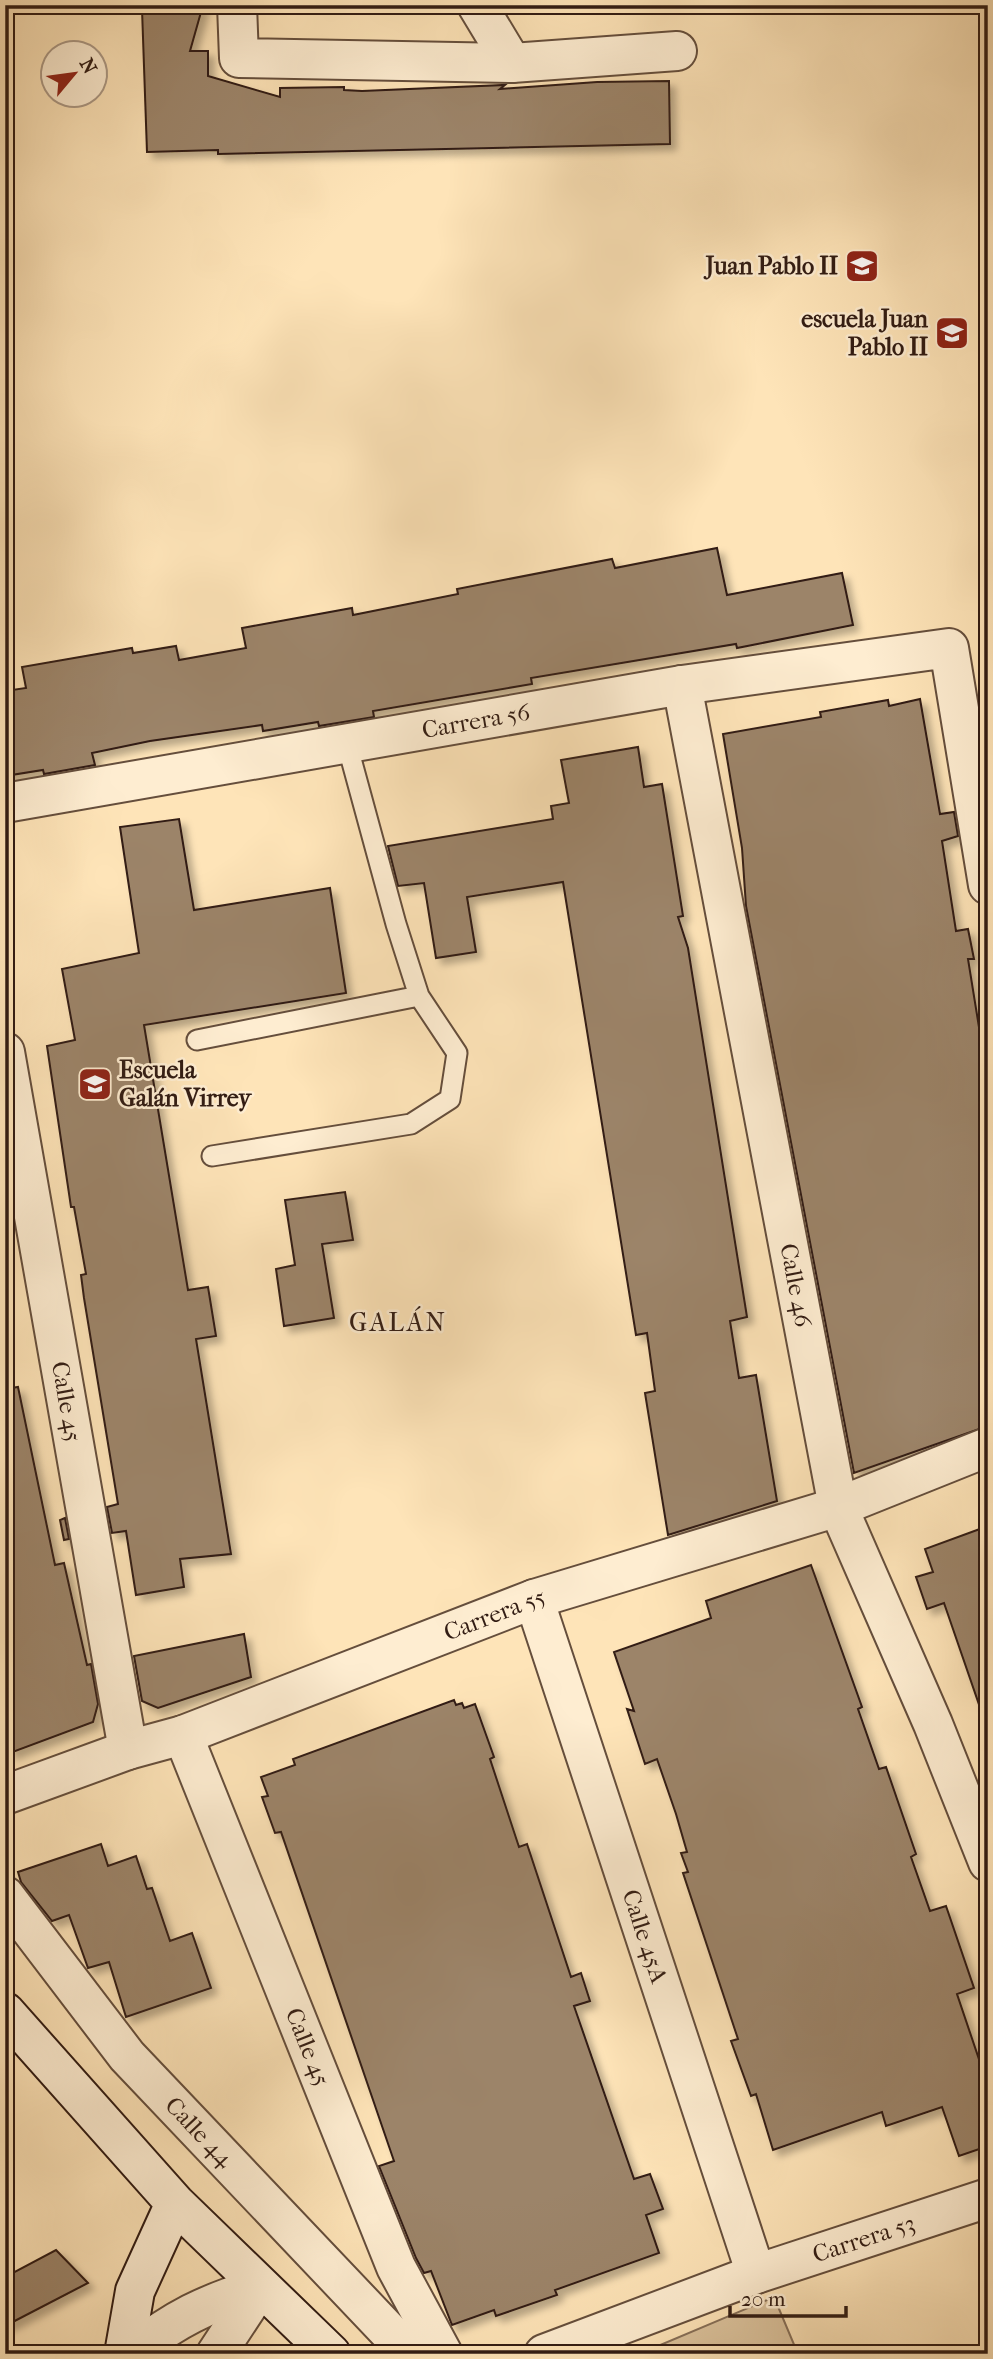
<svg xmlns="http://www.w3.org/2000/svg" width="993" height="2359" font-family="'IM FELL French Canon',serif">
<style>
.green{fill:#dbc29c;stroke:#866f58;stroke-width:2}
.building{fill:#9c8469;stroke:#321c13;stroke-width:2;filter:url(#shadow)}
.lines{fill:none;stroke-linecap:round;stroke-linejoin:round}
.lane-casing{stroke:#654e3c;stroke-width:23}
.street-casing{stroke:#654e3c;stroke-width:42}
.secondary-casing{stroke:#321c13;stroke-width:42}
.lane{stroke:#feedd1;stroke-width:19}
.street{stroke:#feedd1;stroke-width:38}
.secondary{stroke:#feedd1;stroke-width:38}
.labels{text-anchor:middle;stroke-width:5;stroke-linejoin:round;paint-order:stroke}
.poi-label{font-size:24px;font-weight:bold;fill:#321c13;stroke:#feedd1;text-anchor:end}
.street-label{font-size:24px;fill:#321c13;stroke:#feedd1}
.neighbourhood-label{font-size:26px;letter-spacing:2px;fill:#321c13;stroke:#feedd1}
</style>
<defs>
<filter id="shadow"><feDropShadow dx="6" dy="6" stdDeviation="3.5" flood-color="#0004"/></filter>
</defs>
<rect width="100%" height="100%" fill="#fee4b8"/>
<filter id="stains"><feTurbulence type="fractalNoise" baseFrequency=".00286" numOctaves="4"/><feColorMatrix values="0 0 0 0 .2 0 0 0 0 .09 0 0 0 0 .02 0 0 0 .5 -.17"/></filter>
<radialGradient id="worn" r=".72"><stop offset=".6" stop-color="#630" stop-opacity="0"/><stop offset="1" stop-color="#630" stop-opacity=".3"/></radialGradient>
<path class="green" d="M774,2297L798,2354H639Z"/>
<path class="building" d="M161,5H203L190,51H208V76L280,97V88L344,87V90L362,91L505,85L500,89L597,82L669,81L670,144L218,154V150L147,152L142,9H162Z
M717,548L727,595L842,573L853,625L737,648L736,644L531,678L532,684L373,711L374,717L319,726L318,722L263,731L262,725L150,741L92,753L95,765L44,774L43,770L5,776V691L26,688L22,667L132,648L133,653L176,646L179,660L246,648L242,628L352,608L353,615L458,594L457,589L612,559L615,568Z
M920,699L940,814L954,812L958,836L942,841L956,931L968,929L974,959H968L983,1052L988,1051V1426L854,1473L746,906L742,848L723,734L821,717L820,712L888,700L889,706Z
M638,747L644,787L662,784L683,916L678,917L688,948L747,1317L730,1321L739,1378L756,1375L777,1501L668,1535L645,1393L655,1391L647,1333L636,1335L563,882L467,897L476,952L436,958L424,883L398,886L388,846L553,819L551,806L569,803L561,760Z
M179,819L194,910L330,888L346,993L144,1025L188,1290L208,1287L216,1336L196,1339L231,1554L180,1559L184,1587L136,1595L126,1531L112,1533L107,1507L118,1504L84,1298L81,1275L86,1274L74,1207H71L47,1046L75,1040L62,969L139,953L120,827Z
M345,1192L353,1240L322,1244L334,1318L284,1326L276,1269L295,1265L285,1200Z
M18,1387L55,1565L64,1563L87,1665L91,1664L98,1704L93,1722L10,1753L5,1735V1389Z
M65,1518L69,1539L64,1540L60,1520Z
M988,1526V1718L984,1719L944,1603L927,1609L916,1577L933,1572L925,1549Z
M811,1565L862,1707L858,1709L879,1769L886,1767L916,1854L911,1857L930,1911L946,1906L974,1988L957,1994L988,2086V2146L959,2156L942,2107L886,2126L882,2112L773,2150L756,2094L751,2096L731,2041L738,2039L683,1873L688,1872L681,1853L687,1852L676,1814L657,1759L645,1764L627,1709L634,1711L614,1652L711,1618L706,1601Z
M244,1634L251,1677L158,1708L142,1701L134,1656Z
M454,1700L456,1705L462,1703L464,1708L475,1704L494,1757L490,1759L519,1847L527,1844L571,1977L581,1973L590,2001L574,2006L634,2179L650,2174L663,2209L646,2215L659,2253L555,2290L557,2295L496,2316L494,2310L452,2325L431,2271L424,2273L416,2258L379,2166L394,2161L281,1832L275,1833L262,1797L268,1796L261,1777L295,1765L293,1759Z
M101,1844L108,1866L136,1856L147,1889L152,1888L170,1941L192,1933L211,1988L126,2017L109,1962L88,1968L69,1915L52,1921L21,1882L18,1872Z
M56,2250L88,2283L5,2326V2277Z"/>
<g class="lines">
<g class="lane-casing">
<path id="lane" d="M197,1040L419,996
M212,1156L411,1124L450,1099L457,1053L419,996L396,924L347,744"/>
</g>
<g class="street-casing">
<g id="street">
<path d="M237,5L239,58L512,63L677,51"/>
<path d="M477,5L512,63"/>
<path id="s1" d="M682,685L838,1507L933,1724L988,1862"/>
<path id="s2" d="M5,803L682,685L949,648L988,885"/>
<path id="s3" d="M5,1052L128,1750"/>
<path id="s4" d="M534,1599L756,2274"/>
<path id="s5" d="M183,1735L396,2267L443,2354"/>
<path id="s6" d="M5,1795L128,1750L183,1735L534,1599L838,1507L988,1447"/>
<path id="s7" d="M5,1896L127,2056L410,2354"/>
<path d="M130,2354C175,2319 205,2304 260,2287"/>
<path d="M216,2354L260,2287"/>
<path id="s8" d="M544,2354L756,2274L988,2198"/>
</g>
</g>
<g class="secondary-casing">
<path id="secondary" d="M5,2012L175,2203L331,2354
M124,2354L135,2291L175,2203"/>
</g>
<use href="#lane" class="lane"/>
<use href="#street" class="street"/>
<use href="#secondary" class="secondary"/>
</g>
<defs>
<g id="university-square" transform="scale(1.75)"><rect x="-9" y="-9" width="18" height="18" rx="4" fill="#8f2418" stroke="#feedd1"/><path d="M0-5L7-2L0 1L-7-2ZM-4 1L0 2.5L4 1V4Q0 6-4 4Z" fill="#fff"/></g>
<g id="school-square" transform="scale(1.75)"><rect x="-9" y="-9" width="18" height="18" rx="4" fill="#8f2418" stroke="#feedd1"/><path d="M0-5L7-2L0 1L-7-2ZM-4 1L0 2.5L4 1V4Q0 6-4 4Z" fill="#fff"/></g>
</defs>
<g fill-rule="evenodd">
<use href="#university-square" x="862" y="266"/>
<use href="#university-square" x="952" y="333"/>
<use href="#school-square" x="95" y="1084"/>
</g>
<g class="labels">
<g class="poi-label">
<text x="838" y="274">Juan Pablo II</text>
<text x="928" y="327">escuela Juan<tspan x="928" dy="28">Pablo II</tspan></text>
<text x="119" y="1078" text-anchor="start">Escuela<tspan x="119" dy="28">Galán Virrey</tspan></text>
</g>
<g class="street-label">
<text dy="8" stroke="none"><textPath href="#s2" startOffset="478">Carrera 56</textPath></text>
<text dy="8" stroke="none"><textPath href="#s1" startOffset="611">Calle 46</textPath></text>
<text dy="8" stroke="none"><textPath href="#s3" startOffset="355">Calle 45</textPath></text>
<text dy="8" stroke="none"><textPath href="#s6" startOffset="522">Carrera 55</textPath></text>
<text dy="8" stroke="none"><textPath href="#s4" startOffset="355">Calle 45A</textPath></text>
<text dy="8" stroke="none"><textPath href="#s5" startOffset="336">Calle 45</textPath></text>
<text dy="8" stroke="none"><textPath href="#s7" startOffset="306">Calle 44</textPath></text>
<text dy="8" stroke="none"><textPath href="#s8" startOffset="340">Carrera 53</textPath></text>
</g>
<g class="neighbourhood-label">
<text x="398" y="1331">GALÁN</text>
</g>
</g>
<rect width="993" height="2359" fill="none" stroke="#fee4b8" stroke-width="28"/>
<rect x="7" y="7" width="979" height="2345" fill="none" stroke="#321c13" stroke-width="3.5"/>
<rect x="14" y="14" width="965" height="2331" fill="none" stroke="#321c13" stroke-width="2"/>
<g transform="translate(74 74) rotate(61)"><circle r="33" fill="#feedd1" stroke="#ac9985" stroke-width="2"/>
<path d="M0-5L12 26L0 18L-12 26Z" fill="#8f2418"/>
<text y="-10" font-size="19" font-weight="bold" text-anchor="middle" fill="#321c13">N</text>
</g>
<path d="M730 2306v10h116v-10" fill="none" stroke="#321c13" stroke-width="3.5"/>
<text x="741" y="2306" font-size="21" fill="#321c13" stroke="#feedd1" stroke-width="5" paint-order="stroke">20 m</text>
<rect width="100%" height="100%" filter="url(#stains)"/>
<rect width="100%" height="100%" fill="url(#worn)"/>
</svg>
